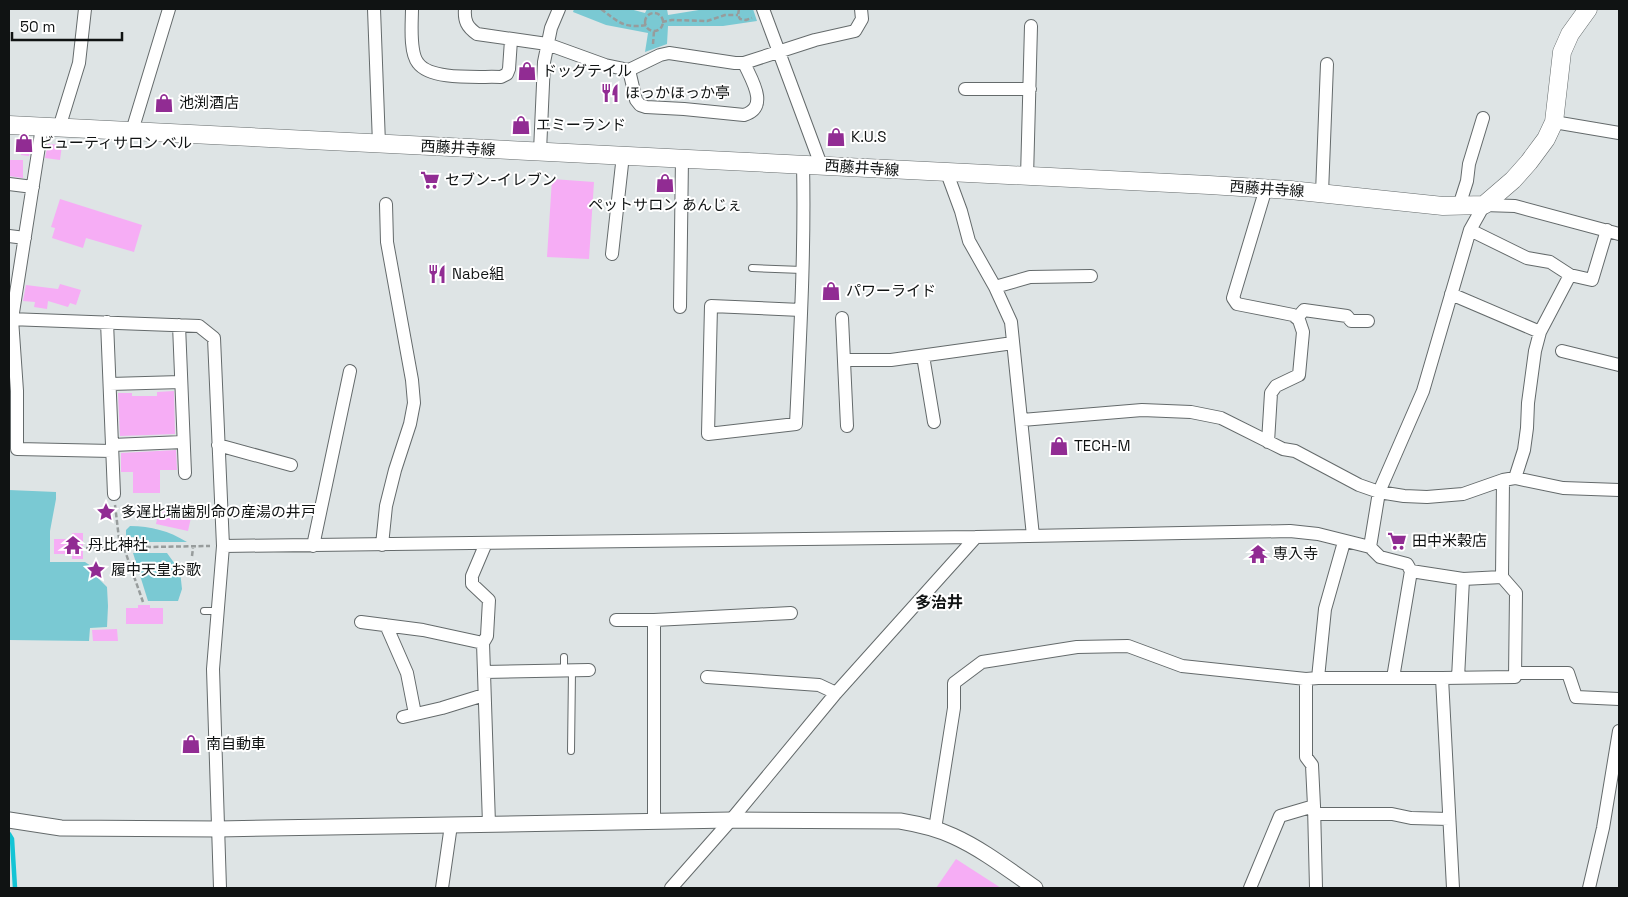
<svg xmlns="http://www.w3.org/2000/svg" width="1628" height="897" font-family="'Space Grotesk','Noto Sans JP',sans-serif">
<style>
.green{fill:#7ac9d3}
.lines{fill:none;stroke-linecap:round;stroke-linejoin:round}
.stream{stroke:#14c4d5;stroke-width:4.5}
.building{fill:#f6adf5}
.service-casing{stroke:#646a6b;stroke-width:8}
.minor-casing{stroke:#646a6b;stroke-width:14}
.tertiary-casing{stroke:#646a6b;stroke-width:17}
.secondary-casing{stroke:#646a6b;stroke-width:19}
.path{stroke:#979c9c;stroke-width:2.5;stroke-dasharray:5 2.5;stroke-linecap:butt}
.service{stroke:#fff;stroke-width:6}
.minor{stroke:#fff;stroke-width:12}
.tertiary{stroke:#fff;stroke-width:15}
.secondary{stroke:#fff;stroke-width:18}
.labels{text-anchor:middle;stroke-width:4;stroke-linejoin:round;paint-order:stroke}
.poi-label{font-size:15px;fill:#101313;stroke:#fff;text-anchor:start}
.street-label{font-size:15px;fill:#101313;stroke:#fff}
.neighbourhood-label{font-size:16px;font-weight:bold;fill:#101313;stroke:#fff}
</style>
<rect width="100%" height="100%" fill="#dee4e5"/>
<path class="green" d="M574,9H630L645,13L647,9H667L668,15L705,9H753L757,21L723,26H668L667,44L645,52L648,33L606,25L573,12Z
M9,490L56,492V499L50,531V562H85L91,566L97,577L107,587L108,606L107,627L90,628L89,641L9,640Z
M130,526C151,526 169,531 187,542H137L134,537H126V530Z
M133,553H167L180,571L182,589L178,601H148Z"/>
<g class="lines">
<path class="stream" d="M9,834L12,839L15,888"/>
</g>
<path class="building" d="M22,141L31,142L29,156L21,155Z
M48,144L62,145L60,160L45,158Z
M9,160H23V178L9,176Z
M552,179L594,182L589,259L547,257Z
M60,199L142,225L134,252L86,238L83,248L52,238L55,228L51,227Z
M60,284L81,290L76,305L70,303L68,307L48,301L47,309L34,307L35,302L23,301L26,285L58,289Z
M174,391L175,434L120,436L118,393H132V396H157V392Z
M176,450L177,470H160V493H133V472H121V453Z
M160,506L192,513L188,531L156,524Z
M72,533H83V559H72V554H54V539H72Z
M138,605H150V608H163V624H126V608H138Z
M117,629L118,641H93L92,630Z
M956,859L1001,888H936Z"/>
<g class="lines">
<g class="service-casing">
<path id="service" d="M752,268L802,270
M204,611H217
M564,657V671
M571,751L572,671"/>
</g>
<g class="minor-casing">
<path id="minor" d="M374,9L379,144
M412,9C412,22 409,52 418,63C431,81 480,76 501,77L507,74L509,69L511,40
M465,9C464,21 467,27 477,34L547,44L605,65L629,70L660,55L669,53L735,63H744L815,40L855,31L862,19L861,9
M763,9L821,165
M629,70L636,100L640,105L646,107L684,109L744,115C770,107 751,79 744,63
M965,89H1030
M1554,122L1619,133
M42,127L12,319L17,391V449L112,451
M59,128L79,63L85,9
M132,131L169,9
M540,151L544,62L551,28L559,9
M947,173L961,211L969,241L995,287L1011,322L1033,536
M1027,177L1031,26
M9,184L33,187
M1266,188L1233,298L1237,304L1293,315L1299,320L1303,332L1299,375L1276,386L1271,393L1268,442
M1322,193L1327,64
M1459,206L1467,181L1469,164L1483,118
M1470,230L1527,258L1550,262L1570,275L1540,332L1535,351L1528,403L1527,428L1524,450L1515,478
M9,236L25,238
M612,254L623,155
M1570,275L1592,280L1607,230
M995,287L1030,277L1091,276
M1451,294L1540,332
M680,307L682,158
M801,310L711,306L708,434L796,424C800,338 805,251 803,164
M842,318L847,426
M1297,318L1304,310L1347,316L1351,321H1368
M9,319L199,326L214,338L223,546L213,669L220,888
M107,322L114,494
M179,325L185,473
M1562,351L1619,365
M923,356L934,422
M844,360H891L1013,343
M110,384L181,382
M1022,420L1142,410L1191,412L1221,418L1283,449L1295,451L1359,485L1379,492L1404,496L1427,497L1463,494L1503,480L1515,478L1563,488L1619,490
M112,445L183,442
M218,445L291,465
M382,545L386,506L395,470L410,424L414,403L412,380L387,242L386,204
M223,546L976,537L1290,531L1318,534L1370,547L1379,492L1423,391L1470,230L1484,205L1515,206L1619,234
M313,546L350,371
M1370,547L1380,557L1407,564L1411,571L1393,678
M1411,571L1463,579
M616,620H654L791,613
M361,622L423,630L483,643L489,824
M386,625L407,673L415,714
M483,643L487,636L489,600L472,584V576L486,543
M484,672L589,670
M1515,673H1568L1576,697L1619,699
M707,677L819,685L836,693
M1318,678H1442
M1458,678L1463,579L1502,577
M403,717L442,708L484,695
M1314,806L1316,888
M1314,814H1392L1411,818L1449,819
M654,822V620
M935,829L954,708V683L982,662L1077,647L1128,646L1182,666L1306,679
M442,888L451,825
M671,888L731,820L836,693L976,537
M1250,888L1280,816L1314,806L1312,765L1306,757V679L1318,678L1325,609L1344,542
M1453,888L1442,678L1515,677L1516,593L1502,577L1503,480
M1589,888L1603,828L1619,731"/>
</g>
<g class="tertiary-casing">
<path id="tertiary" d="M9,820L61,828L218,829L731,820L900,821C918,824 936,828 953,836C982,849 1009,870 1035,888"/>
</g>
<g class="secondary-casing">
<path id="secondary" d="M9,125L1209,185L1290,190L1443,206L1484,205L1513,180L1529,162L1546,139L1554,122L1562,52L1570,34L1588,9"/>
</g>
<path class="path" d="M601,9C617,21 624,29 646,25
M739,9L738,15L740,19L746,20L752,18
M645 22a9 9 0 1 1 18 0a9 9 0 1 1-18 0Z
M662,22L672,20L707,21L725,15H738
M653,44L654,31
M115,505L120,547
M86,548L210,546
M124,548L143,602
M192,556L193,548"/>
<use href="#service" class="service"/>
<use href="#minor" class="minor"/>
<use href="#tertiary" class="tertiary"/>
<use href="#secondary" class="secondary"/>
</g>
<defs>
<g id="shop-bare" transform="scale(1.5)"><path d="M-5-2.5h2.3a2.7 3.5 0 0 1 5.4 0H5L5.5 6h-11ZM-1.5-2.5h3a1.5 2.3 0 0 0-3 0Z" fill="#912c93" stroke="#fff" stroke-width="2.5" paint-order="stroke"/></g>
<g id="restaurant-bare" transform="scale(1.5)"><path d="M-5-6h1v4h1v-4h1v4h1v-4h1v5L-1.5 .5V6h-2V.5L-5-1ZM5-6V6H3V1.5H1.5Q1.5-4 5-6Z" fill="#912c93" stroke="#fff" stroke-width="2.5" paint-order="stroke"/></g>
<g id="supermarket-bare" transform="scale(1.5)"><path d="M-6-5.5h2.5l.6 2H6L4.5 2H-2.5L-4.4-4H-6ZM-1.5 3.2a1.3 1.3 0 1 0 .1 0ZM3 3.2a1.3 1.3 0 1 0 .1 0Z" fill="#912c93" stroke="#fff" stroke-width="2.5" paint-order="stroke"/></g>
<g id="sight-bare" transform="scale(1.5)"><path d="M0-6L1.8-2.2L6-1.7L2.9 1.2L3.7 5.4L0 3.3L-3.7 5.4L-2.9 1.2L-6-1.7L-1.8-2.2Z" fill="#912c93" stroke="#fff" stroke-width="2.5" paint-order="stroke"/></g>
<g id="temple-bare" transform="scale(1.5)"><path d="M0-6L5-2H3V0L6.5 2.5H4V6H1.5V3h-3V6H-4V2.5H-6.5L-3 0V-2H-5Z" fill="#912c93" stroke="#fff" stroke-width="2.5" paint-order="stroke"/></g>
</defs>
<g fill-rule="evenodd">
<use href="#shop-bare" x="527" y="71"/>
<use href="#restaurant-bare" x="610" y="93"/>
<use href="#shop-bare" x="164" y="103"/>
<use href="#shop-bare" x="521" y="125"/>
<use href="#shop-bare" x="836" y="137"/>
<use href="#shop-bare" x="24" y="143"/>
<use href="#supermarket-bare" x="430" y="180"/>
<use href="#shop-bare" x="665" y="183"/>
<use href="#restaurant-bare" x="437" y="274"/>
<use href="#shop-bare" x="831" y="291"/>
<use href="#shop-bare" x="1059" y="446"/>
<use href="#sight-bare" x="106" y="512"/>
<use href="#supermarket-bare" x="1397" y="541"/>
<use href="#temple-bare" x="73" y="545"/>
<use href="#temple-bare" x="1258" y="554"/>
<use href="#sight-bare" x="96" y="570"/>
<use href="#shop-bare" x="191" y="744"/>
</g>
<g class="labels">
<g class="poi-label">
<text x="542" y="76">ドッグテイル</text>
<text x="625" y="98">ほっかほっか亭</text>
<text x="179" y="108">池渕酒店</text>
<text x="536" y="130">エミーランド</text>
<text x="851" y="142">K.U.S</text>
<text x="39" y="148">ビューティサロン ベル</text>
<text x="445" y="185">セブン-イレブン</text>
<text x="665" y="210" text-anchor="middle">ペットサロン あんじぇ</text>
<text x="452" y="279">Nabe組</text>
<text x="846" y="296">パワーライド</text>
<text x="1074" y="451">TECH-M</text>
<text x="121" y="517">多遅比瑞歯別命の産湯の井戸</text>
<text x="1412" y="546">田中米穀店</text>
<text x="88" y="550">丹比神社</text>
<text x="1273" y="559">専入寺</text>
<text x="111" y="575">履中天皇お歌</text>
<text x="206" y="749">南自動車</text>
</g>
<g class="street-label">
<text transform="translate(458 148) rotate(3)" y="5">西藤井寺線</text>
<text transform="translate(862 168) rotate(4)" y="5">西藤井寺線</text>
<text transform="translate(1267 189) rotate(4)" y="5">西藤井寺線</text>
</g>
<g class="neighbourhood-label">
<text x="939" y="608">多治井</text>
</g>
</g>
<rect width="1628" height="897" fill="none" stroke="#101313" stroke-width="20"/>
<path d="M12 32v8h110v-8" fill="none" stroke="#101313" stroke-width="2.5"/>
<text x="20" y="32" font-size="15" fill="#101313" stroke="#ffffff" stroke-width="4" paint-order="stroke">50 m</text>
</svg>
